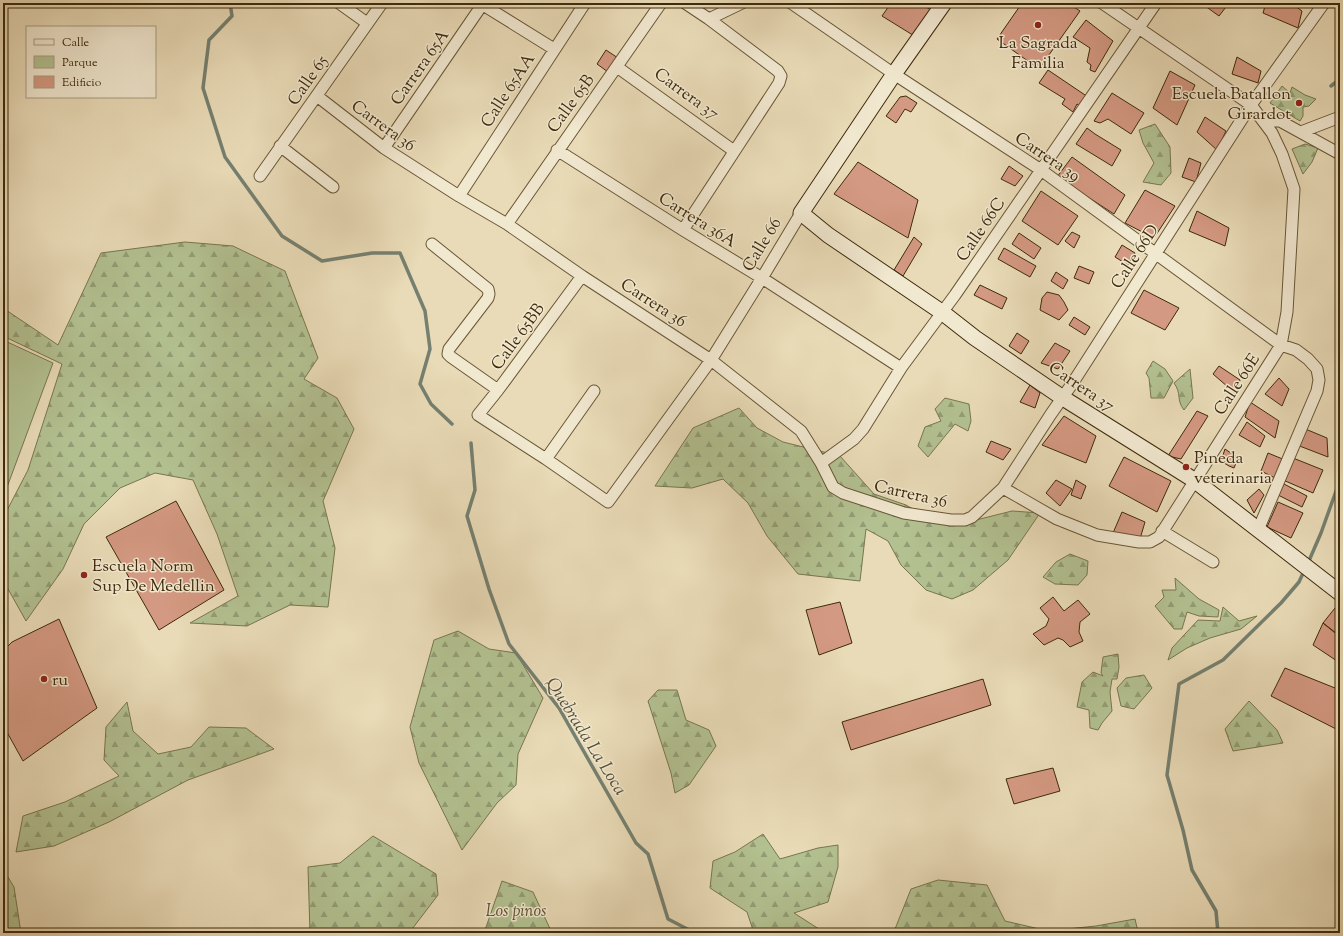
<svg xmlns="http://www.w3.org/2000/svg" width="1343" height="936" font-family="'Sorts Mill Goudy',serif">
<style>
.green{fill:#b3c191;stroke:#78764e}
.forest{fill:url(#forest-firs);stroke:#78764e}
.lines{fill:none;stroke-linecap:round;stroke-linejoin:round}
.stream{stroke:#758070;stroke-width:3.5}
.building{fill:#d49982;stroke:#3e2a0b}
.street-casing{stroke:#695636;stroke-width:13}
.secondary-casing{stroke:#3e2a0b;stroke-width:17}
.street{stroke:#f1e8d0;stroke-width:11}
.secondary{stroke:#f1e8d0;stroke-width:15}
.poi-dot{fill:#8f2418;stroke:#f1e8d0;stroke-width:1.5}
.labels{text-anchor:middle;stroke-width:3;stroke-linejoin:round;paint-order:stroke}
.poi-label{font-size:17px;fill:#3e2a0b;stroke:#f1e8d0;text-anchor:start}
.street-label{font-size:17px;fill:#3e2a0b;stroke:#f1e8d0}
.park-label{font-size:17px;font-style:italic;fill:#5b502c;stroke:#f1e8d0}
.water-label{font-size:18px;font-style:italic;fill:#554e35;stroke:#f1e8d0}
</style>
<defs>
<pattern id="forest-firs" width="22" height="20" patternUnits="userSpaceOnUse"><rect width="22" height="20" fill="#b3c191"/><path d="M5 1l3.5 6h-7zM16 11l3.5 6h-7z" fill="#939d75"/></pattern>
</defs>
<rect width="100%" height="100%" fill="#e9dbb7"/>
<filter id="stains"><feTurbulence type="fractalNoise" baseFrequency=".005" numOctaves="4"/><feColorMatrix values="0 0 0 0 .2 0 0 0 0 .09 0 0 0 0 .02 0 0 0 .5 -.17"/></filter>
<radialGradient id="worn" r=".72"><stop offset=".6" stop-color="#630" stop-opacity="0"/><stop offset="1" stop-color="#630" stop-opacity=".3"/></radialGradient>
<path class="green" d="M3,340L53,363L3,498Z"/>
<path class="forest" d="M1282,86L1290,93L1292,87L1305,95L1316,99L1309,106L1303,107V116L1300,121L1270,103Z
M1155,124L1170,147L1171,173L1161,185L1143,182L1154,163L1143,143L1139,130Z
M1305,144L1318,148L1312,162L1303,174L1292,149Z
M185,242L233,246L285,271L318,358L304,379L337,398L354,429L323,501L335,548L328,607L290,605L247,626L190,623L238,596L217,534L193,480L155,473L120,488L84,524L63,569L26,621L3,580V518L28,470L62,364L3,336V308L58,345L101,253Z
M1153,361L1165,369L1173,381L1164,398H1151L1149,378L1146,373Z
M1190,369L1193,398L1184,410C1176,400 1182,394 1174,383Z
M945,398L969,404L971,421L968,431L955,424L928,457L918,446L925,427L941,421L935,409Z
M739,408L757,428L783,442L840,456L874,494L906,505L938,523L976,520L1012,511L1040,513L1008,560L973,590L952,599L926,590L901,565L888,541L866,529L860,581L798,574L767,536L748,503L723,479L692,488L655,486L693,428Z
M1070,554L1088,561L1087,575L1078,585L1055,584L1043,577L1056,562Z
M1175,578L1199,599L1219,610L1218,617L1199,616L1187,612L1182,629H1174L1155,606L1164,597L1162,590H1176Z
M1223,607L1239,621L1257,616L1241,629L1210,638L1187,648L1168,660L1172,648L1198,620L1220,621Z
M458,631L489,649L516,653L543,698L518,754L516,785L497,803L462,850L419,763L410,727L434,640Z
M1118,654L1119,667L1117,679H1112L1110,692L1112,711L1102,723L1098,730L1090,728L1089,710L1077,707L1082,682L1093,672L1103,676L1101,673L1103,657Z
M1144,675L1152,688L1134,709L1121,706L1117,688L1126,678Z
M658,690H677L686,720L709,730L716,746L689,785L675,793L671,773L648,701Z
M1249,701L1277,730L1283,743L1233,751L1225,729Z
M127,702L133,731L158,754L191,747L209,727L246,728L274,749L188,780L109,822L54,846L16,852L23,816L65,802L119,776L104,760L106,727Z
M763,834L780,859L818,848L838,845V867L828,902L794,913L819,929L844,933H754L747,912L710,888L713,861L735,852Z
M373,836L436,874L438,895L409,933H310L308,867L340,863Z
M3,869L14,887L21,933H3Z
M938,880L987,885L1005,921L1048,931L1096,926L1135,919L1138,932L898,933L895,929L911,889Z
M502,881L533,892L552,933H484Z"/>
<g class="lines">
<path class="stream" d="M230,3L232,16L209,40L203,88L225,157L282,236L322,261L372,253H400L425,311L430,349L420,384L431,404L452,424
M1331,86L1340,79
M471,443L475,490L467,516L489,589L509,644L559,708L636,843L648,854L668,919L695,933
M1308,563L1321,533L1340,480
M1218,933L1216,911L1192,870L1183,830L1167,775L1179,684L1223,660L1281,603L1299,582L1304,571"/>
</g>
<path class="building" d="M891,3H920L934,12L916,37L882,16Z
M1022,3H1068L1080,11L1039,69L997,39Z
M1201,3H1229L1219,16Z
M1266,3H1291L1302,11L1298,28L1263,13Z
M1086,20L1113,41L1095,72L1090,70L1091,65L1087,62L1090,48L1073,37Z
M606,50L618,58L608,72L597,64Z
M1237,57L1261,71L1258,83L1232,74Z
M1048,70L1088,97L1082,107L1077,104L1073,112L1062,104L1065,99L1039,83Z
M1170,71L1195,85L1177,125L1153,108Z
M1112,93L1144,113L1131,134L1108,119L1100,123L1094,121Z
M906,96L917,103L911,112L905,109L896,123L886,116L900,97Z
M1205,117L1226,131L1217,150L1197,132Z
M1087,128L1095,134L1121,150L1112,166L1076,144Z
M1072,157L1125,195L1114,214L1057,177Z
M1189,158L1201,163L1196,182L1182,177Z
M858,162L918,200L908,238L834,194Z
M1009,166L1023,176L1015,186L1001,179Z
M1145,190L1175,206L1154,238L1125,223Z
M1041,191L1078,216L1058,245L1022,221Z
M1197,211L1229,228L1225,246L1189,231Z
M1072,232L1080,236L1074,248L1065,241Z
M1019,233L1041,248L1034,259L1012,244Z
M914,237L922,244L903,276L894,270Z
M1122,245L1135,253L1128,265L1115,257Z
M1004,248L1036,266L1030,277L998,259Z
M1079,266L1094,272L1089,284L1074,278Z
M1056,272L1068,280L1063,289L1051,281Z
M980,285L1007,298L1002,309L974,295Z
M1144,290L1179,308L1165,330L1131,313Z
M1047,292L1059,295L1064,302L1068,310L1059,320L1040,310L1042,298Z
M1074,317L1090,327L1085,335L1069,325Z
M1017,333L1029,341L1021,354L1009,346Z
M1055,343L1070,351L1058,369L1041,363Z
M1219,366L1240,380L1236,394L1213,374Z
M1279,378L1289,389L1282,406L1265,394Z
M1030,385L1040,393L1035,408L1020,402Z
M1250,402L1279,421L1275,438L1245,417Z
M1197,411L1208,416L1181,459L1168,456Z
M1064,416L1096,436L1086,463L1042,445Z
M1247,422L1265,436L1260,447L1239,435Z
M1303,428L1327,438L1328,457L1297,445Z
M991,441L1011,449L1003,460L986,452Z
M1225,449L1238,458L1234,468L1229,466L1221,461Z
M1268,453L1285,460L1277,479L1261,471Z
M1124,457L1171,481L1157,512L1109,486Z
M1293,458L1323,470L1313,493L1283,480Z
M1056,480L1072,489L1060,506L1046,493Z
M1076,480L1086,486L1081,499L1071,495Z
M1284,484L1307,496L1302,507L1278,495Z
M1259,489L1264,495L1254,513L1247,500Z
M176,501L224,590L159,630L106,537Z
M1278,502L1303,513L1291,538L1267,527Z
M1122,512L1145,522L1140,539L1113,533Z
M1053,597L1064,611L1078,600L1090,614L1080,622L1079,632L1083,641L1070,647L1063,640L1058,638L1044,645L1033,634L1046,626L1049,619L1040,608Z
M840,602L852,643L819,655L806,610Z
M1335,608L1340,611V636L1323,623Z
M59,619L97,708L23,761L3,725V651L12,642Z
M1323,623L1340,637V663L1313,645Z
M1285,668L1340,690V731L1271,696Z
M983,679L991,705L851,750L842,722Z
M1053,768L1060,791L1014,804L1006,779Z"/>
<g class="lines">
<g class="street-casing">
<path id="street" d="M339,3L367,23
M480,3L554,49
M791,3L894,74L1041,170L1281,345L1296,350L1308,359L1317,369L1319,380L1317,391L1258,530
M709,19L742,3
M617,67L734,151
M317,96L384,148L459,196L507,224L582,276L711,360L801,431L821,463L833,487L843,493L904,513L951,520H965L972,517L1003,488L1051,414L1072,384L1251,105L1324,3
M1266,125L1273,121H1280L1340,154
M1301,132L1340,117
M280,146L333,187
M384,148L482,5
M557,150L683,230L762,278L901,368
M260,176L382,3
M459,196L585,3
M507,224L661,3
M683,230L779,83L781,76L778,71L709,19L685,3
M432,244L488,289L489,294L488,298L449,349L448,354L451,357L498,390
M582,276L498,390L478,415L546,459L608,502L711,360L762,278L801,213
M546,459L594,391
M821,463L854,439L863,429L901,368L955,295L1156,3
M1003,488L1057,519L1097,535L1139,542H1150L1159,537L1281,345L1287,312L1294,189L1282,154L1272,133L1251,105L1102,3
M1162,531L1213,562"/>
</g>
<g class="secondary-casing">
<path id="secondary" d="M944,3L894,74L801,213L828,235L943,313L975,338L1063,398L1194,480L1340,593"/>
</g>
<use href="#street" class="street"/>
<use href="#secondary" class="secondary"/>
</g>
<g class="poi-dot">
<circle cx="1038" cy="25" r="4"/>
<circle cx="1299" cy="103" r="4"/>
<circle cx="1186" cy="467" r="4"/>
<circle cx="84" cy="575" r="4"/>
<circle cx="44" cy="679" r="4"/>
</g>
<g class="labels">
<g class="poi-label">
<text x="1038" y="48" text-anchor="middle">La Sagrada<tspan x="1038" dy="20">Familia</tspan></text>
<text x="1291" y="99" text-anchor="end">Escuela Batallon<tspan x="1291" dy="20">Girardot</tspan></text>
<text x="1194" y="463">Pineda<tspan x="1194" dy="20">veterinaria</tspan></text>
<text x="92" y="571">Escuela Norm<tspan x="92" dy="20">Sup De Medellin</tspan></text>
<text x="52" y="685">ru</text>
</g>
<g class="street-label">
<text transform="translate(419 67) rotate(-55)" y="6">Carrera 65A</text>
<text transform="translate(307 80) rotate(-55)" y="6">Calle 65</text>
<text transform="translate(507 90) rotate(-57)" y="6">Calle 65AA</text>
<text transform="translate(687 93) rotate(36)" y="6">Carrera 37</text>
<text transform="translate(570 103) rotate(-54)" y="6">Calle 65B</text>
<text transform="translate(384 125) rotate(36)" y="6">Carrera 36</text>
<text transform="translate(1048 156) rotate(34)" y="6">Carrera 39</text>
<text transform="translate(698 219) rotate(32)" y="6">Carrera 36A</text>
<text transform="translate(980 229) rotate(-56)" y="6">Calle 66C</text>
<text transform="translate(761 244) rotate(-59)" y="6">Calle 66</text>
<text transform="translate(1134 256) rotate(-57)" y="6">Calle 66D</text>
<text transform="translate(654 302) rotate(33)" y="6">Carrera 36</text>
<text transform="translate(517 336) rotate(-54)" y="6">Calle 65BB</text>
<text transform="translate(1236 384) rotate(-57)" y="6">Calle 66E</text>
<text transform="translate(1082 386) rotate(34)" y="6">Carrera 37</text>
<text transform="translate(911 493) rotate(13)" y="6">Carrera 36</text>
</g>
<g class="park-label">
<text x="516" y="916">Los pinos</text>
</g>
<g class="water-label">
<text transform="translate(587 736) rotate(58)" y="6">Quebrada La Loca</text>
</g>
</g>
<rect width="1343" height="936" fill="none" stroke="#e9dbb7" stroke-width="16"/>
<rect x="4" y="4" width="1335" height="928" fill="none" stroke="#3e2a0b" stroke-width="2"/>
<rect x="8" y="8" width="1327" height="920" fill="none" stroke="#3e2a0b"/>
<rect x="26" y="26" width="130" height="72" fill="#f1e8d0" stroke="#a99c81"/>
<rect x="34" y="39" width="20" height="6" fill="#f1e8d0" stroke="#a99c81"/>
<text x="62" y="46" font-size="12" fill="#3e2a0b">Calle</text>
<rect x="34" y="56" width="20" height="12" fill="#b3c191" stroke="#a99c81"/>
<text x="62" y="66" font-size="12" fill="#3e2a0b">Parque</text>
<rect x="34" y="76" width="20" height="12" fill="#d49982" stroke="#a99c81"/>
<text x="62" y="86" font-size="12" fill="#3e2a0b">Edificio</text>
<rect width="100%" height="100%" filter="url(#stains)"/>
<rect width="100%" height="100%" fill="url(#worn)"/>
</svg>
